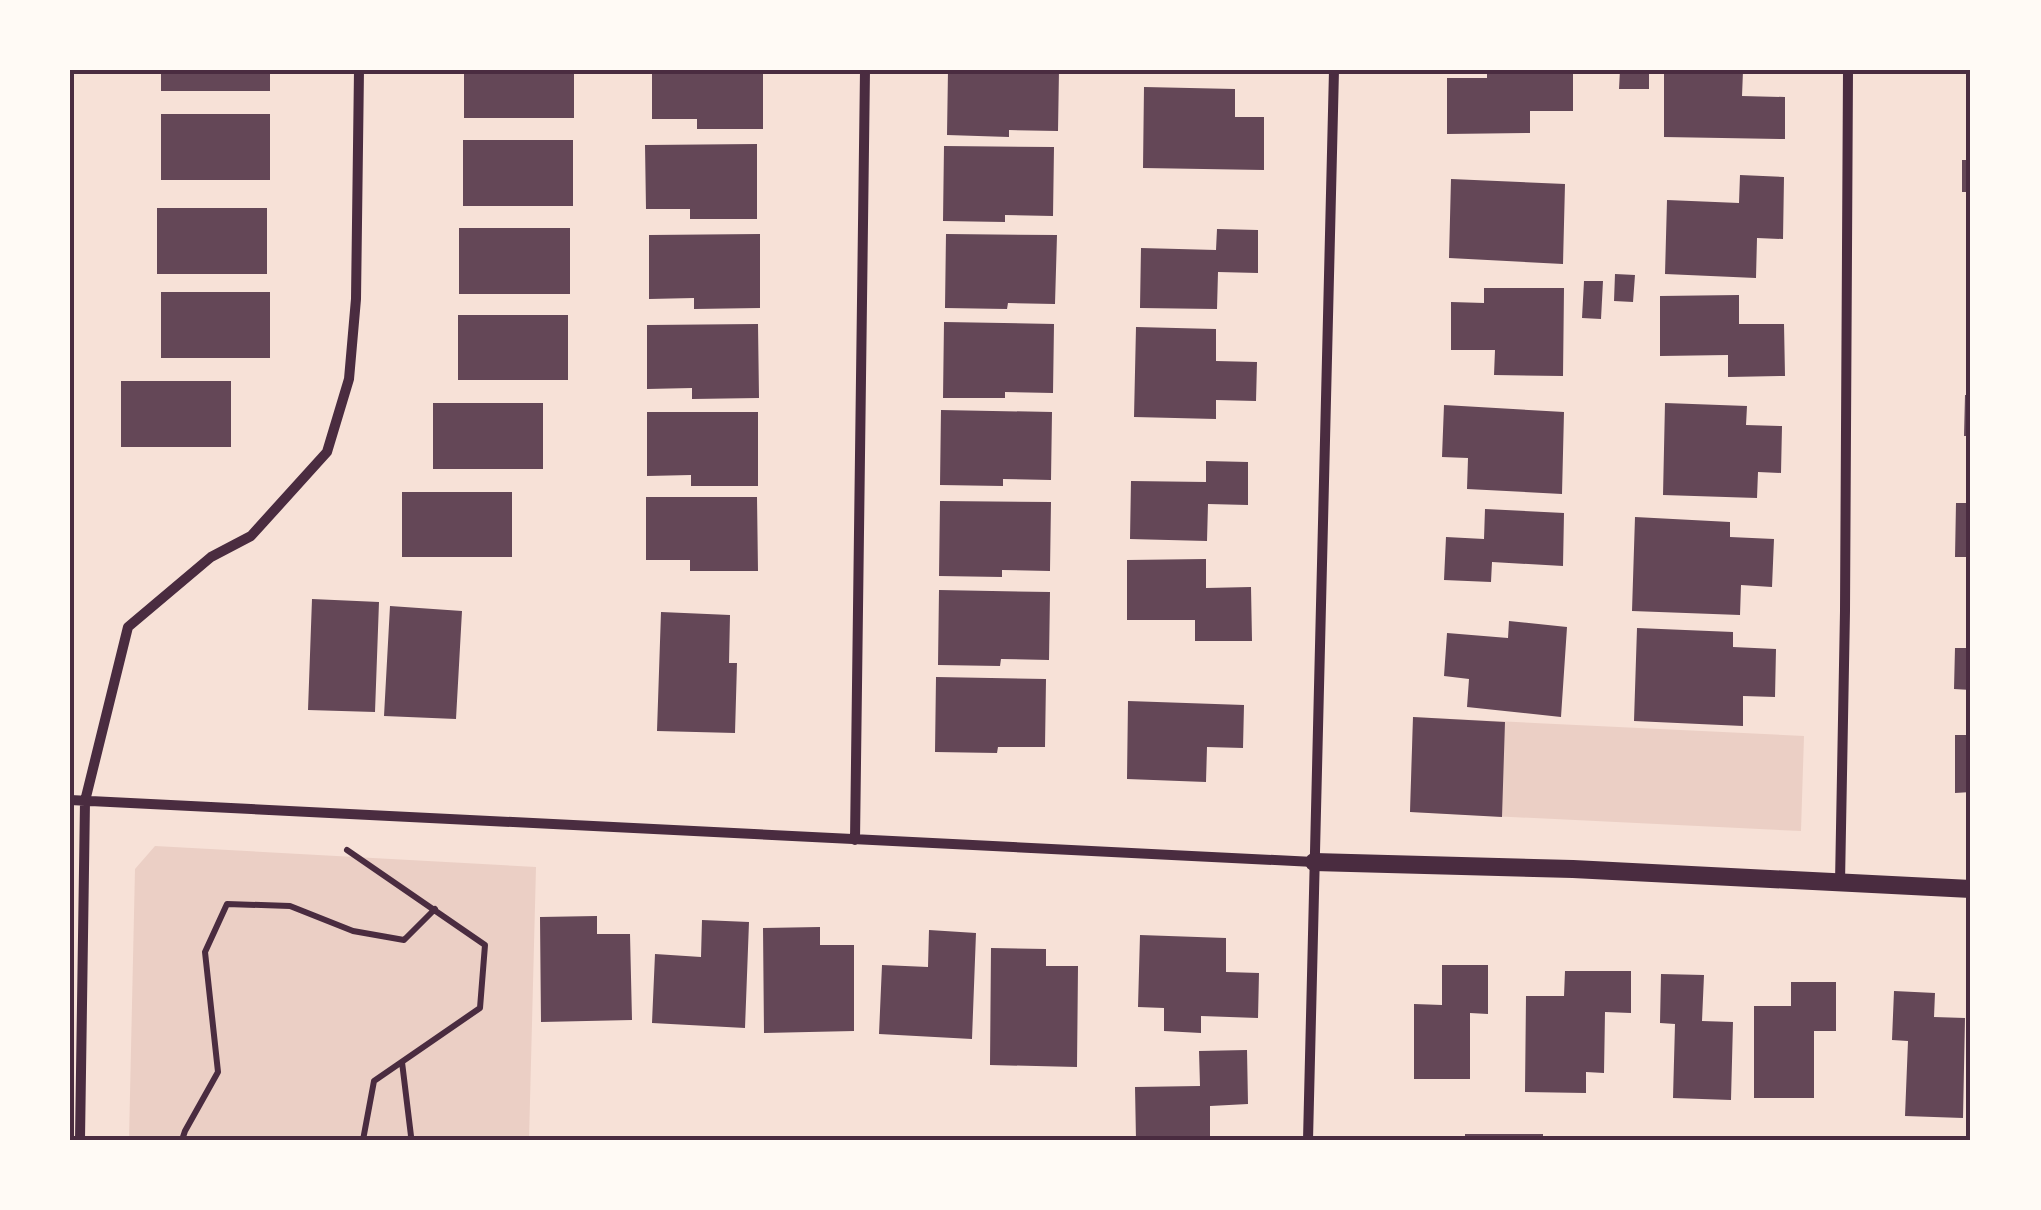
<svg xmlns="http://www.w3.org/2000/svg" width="2041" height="1210" font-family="Georgia,serif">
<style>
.green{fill:#ebcfc5}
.building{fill:#644757}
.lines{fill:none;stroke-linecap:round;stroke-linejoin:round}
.path{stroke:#4a2c40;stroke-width:6}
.minor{stroke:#4a2c40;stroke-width:10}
.tertiary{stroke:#4a2c40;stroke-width:18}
.neatline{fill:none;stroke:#4a2c40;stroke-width:4}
</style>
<rect width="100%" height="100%" fill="#f7e1d7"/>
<path class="green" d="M1413,717L1804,736L1801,831L1410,812Z
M155,846L536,867L529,1140H129L135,869Z"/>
<path class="building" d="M161,70H270V91H161Z
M464,70H574V118H464Z
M652,70H763V129H697V119H652Z
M948,70H1059L1058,131L1009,130V137L947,135Z
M1487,70H1573V111H1530V133L1447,134V78H1487Z
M1620,70H1649V89H1619Z
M1664,70L1743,71L1742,96L1785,97V139L1664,137Z
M1144,87L1235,89V117H1264V170L1143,168Z
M161,114H270V180H161Z
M463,140H573V206H463Z
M757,144V219H690V209H646L645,145Z
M944,146L1054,147L1053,216L1005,215V222L943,221Z
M1962,160H1971V192H1962Z
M1740,175L1784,177L1783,239L1757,238L1756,278L1665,274L1667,200L1739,203Z
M1451,179L1565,184L1563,264L1449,258Z
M157,208H267V274H157Z
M459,228H570V294H459Z
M1217,229L1258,230V273L1218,272L1217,309L1140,308L1141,248L1216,250Z
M760,234V308L694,309V298L649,299V235Z
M946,234L1057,235L1055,304L1008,303L1007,309L945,308Z
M1615,274L1635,275L1633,302L1614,301Z
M1584,281H1603L1601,319L1582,318Z
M1484,288H1564L1563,376L1494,375L1495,350H1451V302L1484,303Z
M161,292H270V358H161Z
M1739,295V324H1784L1785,376L1728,377V355L1660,356V296Z
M458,315H568V380H458Z
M944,322L1054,324L1053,393L1005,392V398H943Z
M758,324L759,398L692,399V388L647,389V325Z
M1136,327L1216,329V361L1257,362L1256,401L1216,400V419L1134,417Z
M121,381H231V447H121Z
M1965,395H1971V436H1964Z
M433,403H543V469H433Z
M1665,403L1747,406L1746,425L1782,426L1781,473L1758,472L1757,498L1663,495Z
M1444,405L1564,412L1562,494L1467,489L1468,458L1442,457Z
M941,410L1052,412L1051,480L1003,479V486L940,485Z
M647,412H758V486H691V475L647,476Z
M1206,461L1248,462V505L1208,504L1207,541L1130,539L1131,481L1206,482Z
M402,492H512V557H402Z
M646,497H757L758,571H690V560H646Z
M940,501L1051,502L1050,571L1002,570V577L939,576Z
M1956,503H1971V557H1955Z
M1485,509L1564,513L1563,566L1492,562L1491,582L1444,580L1446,537L1484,539Z
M1635,517L1730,522V537L1774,539L1772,587L1741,585L1740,615L1632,611Z
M1206,559V588L1251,587L1252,641H1195V620H1127V560Z
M939,590L1050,592L1049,660L1001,659L1000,666L938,665Z
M312,599L379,602L375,712L308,710Z
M390,606L462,611L456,719L384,716Z
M661,612L730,615L729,663H737L735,733L657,731Z
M1509,621L1567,627L1561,717L1467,707L1469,679L1444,676L1447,633L1508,638Z
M1637,628L1733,632V647L1776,649L1775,697L1743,696V726L1634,721Z
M1955,648H1971V690L1954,689Z
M936,677L1046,679L1045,747H998L997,753L935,752Z
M1128,701L1244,705L1243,748L1207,747L1206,782L1127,779Z
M1413,717L1505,722L1502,817L1410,812Z
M1955,735H1971V792L1955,793Z
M597,916V934H630L632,1020L541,1022L540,917Z
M702,920L749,922L745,1028L652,1023L655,954L701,957Z
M820,927V945H854V1031L764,1033L763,928Z
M929,930L976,933L972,1039L879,1034L882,965L928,967Z
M1140,935L1226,938V972L1259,973L1258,1018L1201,1016V1033L1164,1031V1008L1138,1007Z
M991,948L1046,949V966H1078L1077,1067L990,1065Z
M1442,965H1488V1014L1470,1013V1079H1414V1004L1442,1005Z
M1565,971H1631V1013L1605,1012L1604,1073L1586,1072V1093L1525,1092L1526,996H1564Z
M1661,974L1704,975L1702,1021L1733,1022L1731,1100L1673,1098L1675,1024L1660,1023Z
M1791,982H1836V1031H1814V1098H1754V1006H1791Z
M1894,991L1935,993L1934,1017L1965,1018L1963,1118L1905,1116L1908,1041L1892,1040Z
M1247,1050L1248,1104L1210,1106V1140H1136L1135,1087L1200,1086L1199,1051Z
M1465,1134H1543V1140H1465Z"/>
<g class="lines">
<path class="path" d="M347,850L485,945L480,1008L374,1081L363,1140
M402,1062L411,1136L409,1140
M182,1140L185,1131L218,1072L205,952L227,904L290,906L353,931L404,940L435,909"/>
<path class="minor" d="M70,800L1314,862
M855,840L865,70
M1840,883L1845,611L1848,70
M80,1140L85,801L128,627L211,557L251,536L327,452L349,379L356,299L359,70
M1308,1140L1334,70"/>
<path class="tertiary" d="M1314,862L1573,869L1971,889"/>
</g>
<rect width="2041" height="1210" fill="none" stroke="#fffaf5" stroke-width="145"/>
<rect x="72" y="72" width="1896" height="1066" class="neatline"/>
</svg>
